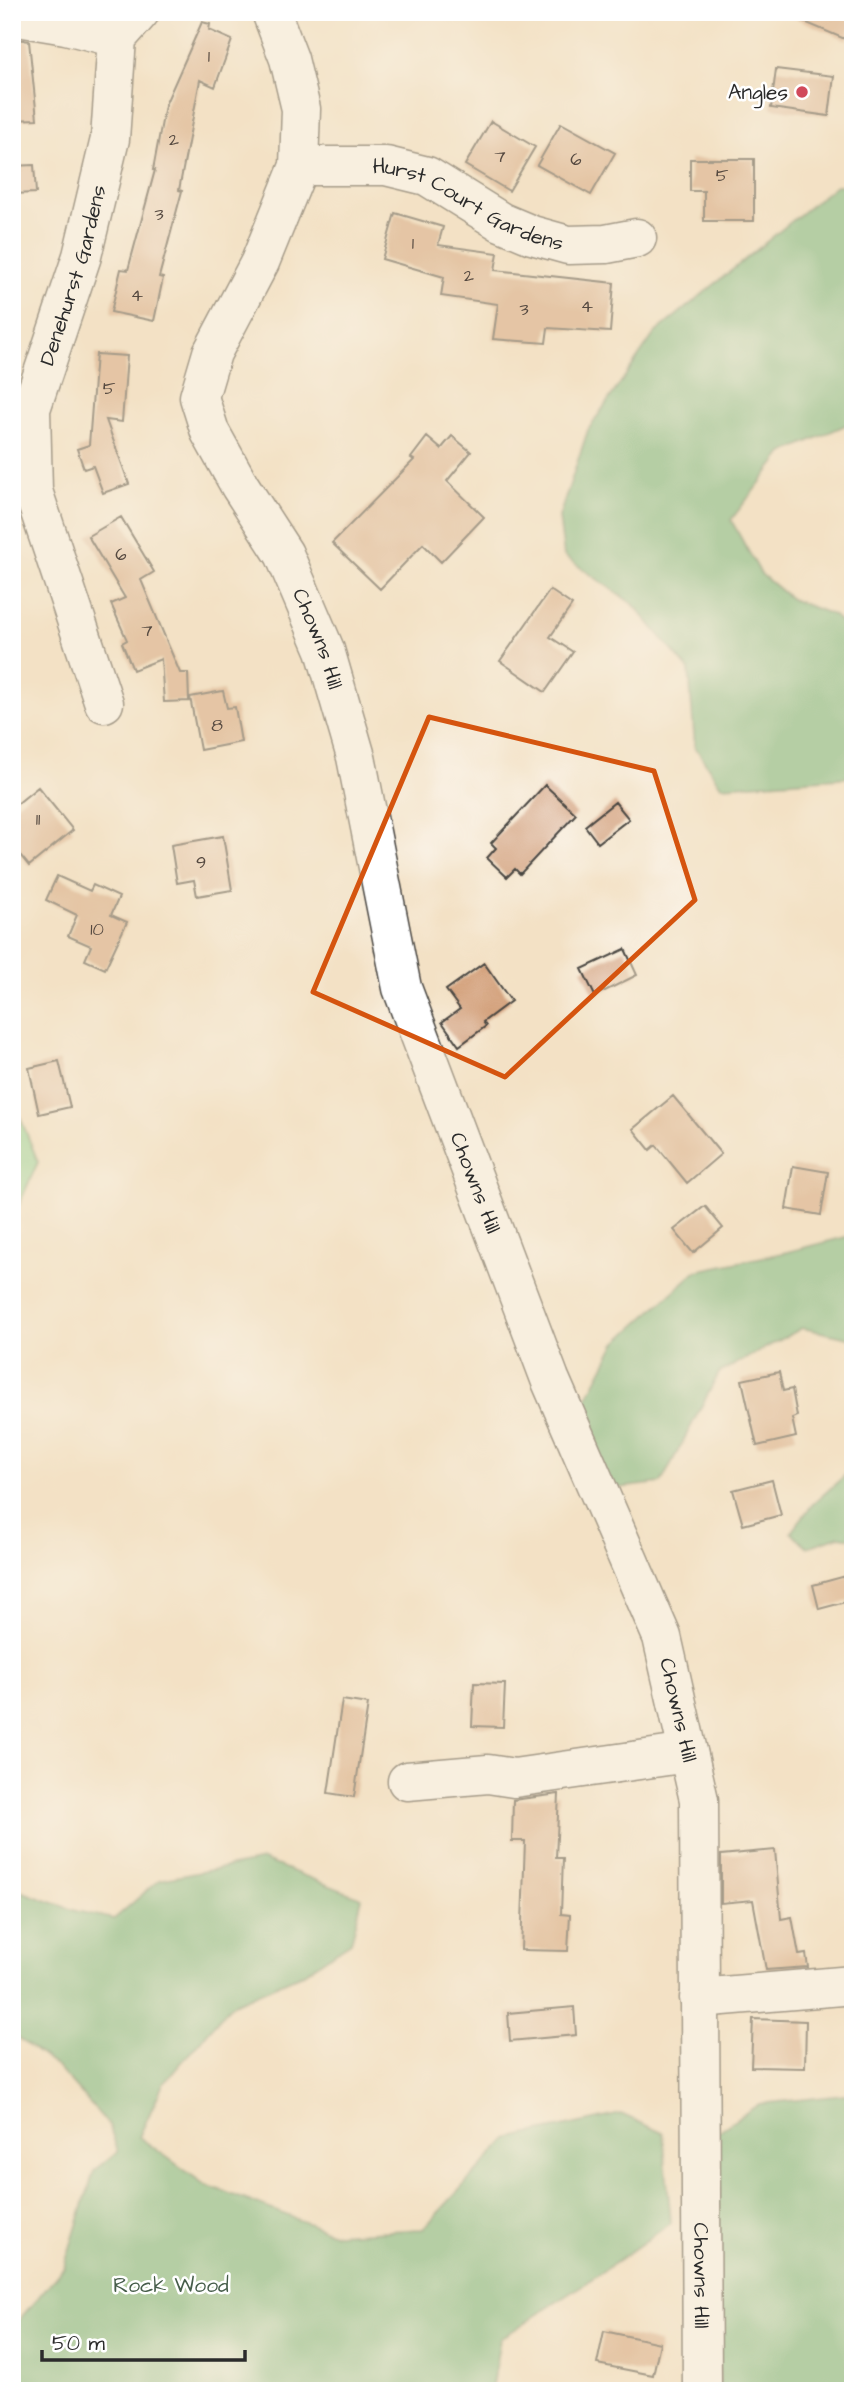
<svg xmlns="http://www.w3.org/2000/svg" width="865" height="2403" font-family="'Architects Daughter',sans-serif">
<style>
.green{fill:#84d392;stroke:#587f5e;stroke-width:2}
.forest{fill:#6bb57c;stroke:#4b7054;stroke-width:2}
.building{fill:#d4a37e}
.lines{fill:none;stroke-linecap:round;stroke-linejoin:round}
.minor-casing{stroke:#494642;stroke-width:41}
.minor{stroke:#fff;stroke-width:38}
.marked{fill:none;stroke:#d5540f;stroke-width:5;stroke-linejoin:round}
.poi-dot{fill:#d1495b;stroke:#fff;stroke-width:2.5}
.labels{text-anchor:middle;stroke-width:5;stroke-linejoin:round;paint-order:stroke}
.number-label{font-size:18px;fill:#554940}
.poi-label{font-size:21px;fill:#2b2b2b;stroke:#fff;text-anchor:end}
.street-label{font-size:21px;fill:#2b2b2b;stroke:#fff}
.park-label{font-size:21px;fill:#465d4a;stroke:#fff}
</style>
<rect width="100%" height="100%" fill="#fff"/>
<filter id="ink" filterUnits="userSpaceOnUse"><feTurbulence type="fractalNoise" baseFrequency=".0143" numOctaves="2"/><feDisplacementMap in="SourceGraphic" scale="14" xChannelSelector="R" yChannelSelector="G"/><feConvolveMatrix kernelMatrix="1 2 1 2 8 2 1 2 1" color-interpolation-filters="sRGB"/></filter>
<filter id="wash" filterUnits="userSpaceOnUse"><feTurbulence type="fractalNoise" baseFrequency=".00686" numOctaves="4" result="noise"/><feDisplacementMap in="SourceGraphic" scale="28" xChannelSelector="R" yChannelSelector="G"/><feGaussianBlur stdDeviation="1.57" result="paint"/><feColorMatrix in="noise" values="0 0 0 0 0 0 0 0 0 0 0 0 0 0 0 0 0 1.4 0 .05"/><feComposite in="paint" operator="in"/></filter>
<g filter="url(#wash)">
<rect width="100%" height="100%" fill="#f3e1c5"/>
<path class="green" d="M12,1097L38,1162L12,1220Z"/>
<path class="forest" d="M836,185H853V424L850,423L783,453L731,520L761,574L791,599L833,615L853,635V777L721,786L695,747L689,670L634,605L564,556L559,517L588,430L655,333Z
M853,1235V1339L802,1328L719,1373L661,1483L610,1489L583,1406L616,1343L696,1271L787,1252Z
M853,1468V1538L839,1536L808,1547L791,1532L812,1505Z
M263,1860L362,1898L351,1942L302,1974L231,2005L163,2084L139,2137L204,2184L336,2234L423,2229L507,2139L621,2114L663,2133L671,2223L593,2278L500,2339L491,2391H12V2328L64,2267L94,2171L118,2152L109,2125L57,2067L12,2034V1888L76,1911L114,1919L159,1880Z
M853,2094V2391H720L710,2137L759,2104Z"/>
<g id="blocks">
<path class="building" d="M781,12H853V21L847,40Z
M202,22L210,24L209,30L232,40L215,87L200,80L179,190L182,191L159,277L163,278L154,321L111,312L121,269L128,270L155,170H153L165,105Z
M12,38L29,41L37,119L12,120Z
M776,69L834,76L829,116L771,108Z
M491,121L535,147L509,191L465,165Z
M561,123L615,153L591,195L537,165Z
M690,159H754V221H704V191H690Z
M34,165L36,193L12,194V166Z
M395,213L443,227L438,245L498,253L495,270L614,283L610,332L548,328L546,343L493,339L498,304L441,296L444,277L382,259Z
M96,354L127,356L122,422L106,420L129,484L103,493L93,466L84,469L77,449L89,445Z
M452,436L471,452L447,481L484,517L441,562L423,544L380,589L332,543L414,460L411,458L427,437L441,449Z
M121,517L154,572L141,580L180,673H188L189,701L164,702L161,659L133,670L122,643L127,640L111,604L125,598L88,536Z
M550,590L572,605L550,637L573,652L545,692L500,661Z
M223,691L227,708L235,707L241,742L200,750L190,697Z
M545,785L576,814L520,874L515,869L507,877L487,858L496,848L491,843Z
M38,787L73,830L29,866L12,845V808Z
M615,802L629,819L598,843L585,826Z
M223,836L232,890L197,896L194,880L177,883L171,845Z
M57,876L90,891L93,885L119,897L111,915L127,922L105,969L85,960L91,946L68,936L77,915L46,900Z
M625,949L637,975L595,996L582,969Z
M484,963L511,1001L483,1022L486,1026L459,1046L442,1022L460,1009L446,990Z
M59,1061L70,1107L39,1114L29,1068Z
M673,1096L721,1154L687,1183L656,1145L650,1150L633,1129Z
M793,1166L828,1172L821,1215L786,1209Z
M705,1206L723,1228L693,1253L674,1230Z
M779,1372L783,1391L792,1389L797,1416L792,1418L796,1437L757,1446L742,1380Z
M772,1480L781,1515L743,1525L733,1490Z
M853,1574V1600L819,1609L813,1585Z
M474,1683L505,1684L503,1727L472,1726Z
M342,1700L368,1704L354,1797L328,1793Z
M559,1794L556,1858H563L561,1914L570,1915L568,1951L521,1950L525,1841H512L513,1800Z
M775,1850L781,1919L792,1917L799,1955L806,1954L808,1967L766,1970L753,1900L721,1903V1855Z
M574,2007L576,2035L510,2041L508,2013Z
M753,2019L806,2021L805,2068L751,2067Z
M604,2331L660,2343L653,2375L597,2364Z"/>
</g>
</g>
<g filter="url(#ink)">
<use href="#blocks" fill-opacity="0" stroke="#494642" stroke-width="2"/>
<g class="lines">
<g class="minor-casing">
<g id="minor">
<path id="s1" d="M271,12L289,59L301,109L299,166L260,262L212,353L199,397L210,432L240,486L284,554L325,650L356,757L402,988L550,1379L662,1637L699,1800L702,2391"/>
<path d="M12,16L66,25L117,38"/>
<path id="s2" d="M299,166H386L427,176L501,222L532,235L568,245L606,244L637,238"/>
<path id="s3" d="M104,703L33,491L31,409L82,256L110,139L117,38L140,12"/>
<path d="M407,1781L488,1774L514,1778L688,1753"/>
<path d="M699,1998L853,1985"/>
</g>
</g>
<use href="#minor" class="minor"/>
</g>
</g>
<path d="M0 0H865V2403H0ZM429,717L654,771L695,900L505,1077L313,992Z" fill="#f3e1c5" fill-opacity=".55" fill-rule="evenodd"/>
<path class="marked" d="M429,717L654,771L695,900L505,1077L313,992Z"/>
<circle class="poi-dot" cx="802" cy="92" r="7"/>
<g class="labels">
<g class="number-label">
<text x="209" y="62">1</text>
<text x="174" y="145">2</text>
<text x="500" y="162">7</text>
<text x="576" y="165">6</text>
<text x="722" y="181">5</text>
<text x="159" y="220">3</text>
<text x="413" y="249">1</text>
<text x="469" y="281">2</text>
<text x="137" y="301">4</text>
<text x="587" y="312">4</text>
<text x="524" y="315">3</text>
<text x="109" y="394">5</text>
<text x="121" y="560">6</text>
<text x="147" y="636">7</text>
<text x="217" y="731">8</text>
<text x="38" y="825">11</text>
<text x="201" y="868">9</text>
<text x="97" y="935">10</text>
</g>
<g class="poi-label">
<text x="788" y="99">Angles</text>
</g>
<g class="street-label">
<text dy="7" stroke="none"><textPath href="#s2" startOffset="178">Hurst Court Gardens</textPath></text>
<text dy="7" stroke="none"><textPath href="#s3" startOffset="446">Denehurst Gardens</textPath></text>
<text dy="7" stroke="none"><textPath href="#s1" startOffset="682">Chowns Hill</textPath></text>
<text dy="7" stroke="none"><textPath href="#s1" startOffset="1250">Chowns Hill</textPath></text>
<text dy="7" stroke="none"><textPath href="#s1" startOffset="1816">Chowns Hill</textPath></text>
<text dy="7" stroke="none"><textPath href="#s1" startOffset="2384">Chowns Hill</textPath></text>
</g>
<g class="park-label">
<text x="171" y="2292">Rock Wood</text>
</g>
</g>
<rect width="865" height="2403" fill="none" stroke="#fff" stroke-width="42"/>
<path d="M42 2350v10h203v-10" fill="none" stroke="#2b2b2b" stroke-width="3.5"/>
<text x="52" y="2350" font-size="21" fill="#2b2b2b" stroke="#ffffff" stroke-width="5" paint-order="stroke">50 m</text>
</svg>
